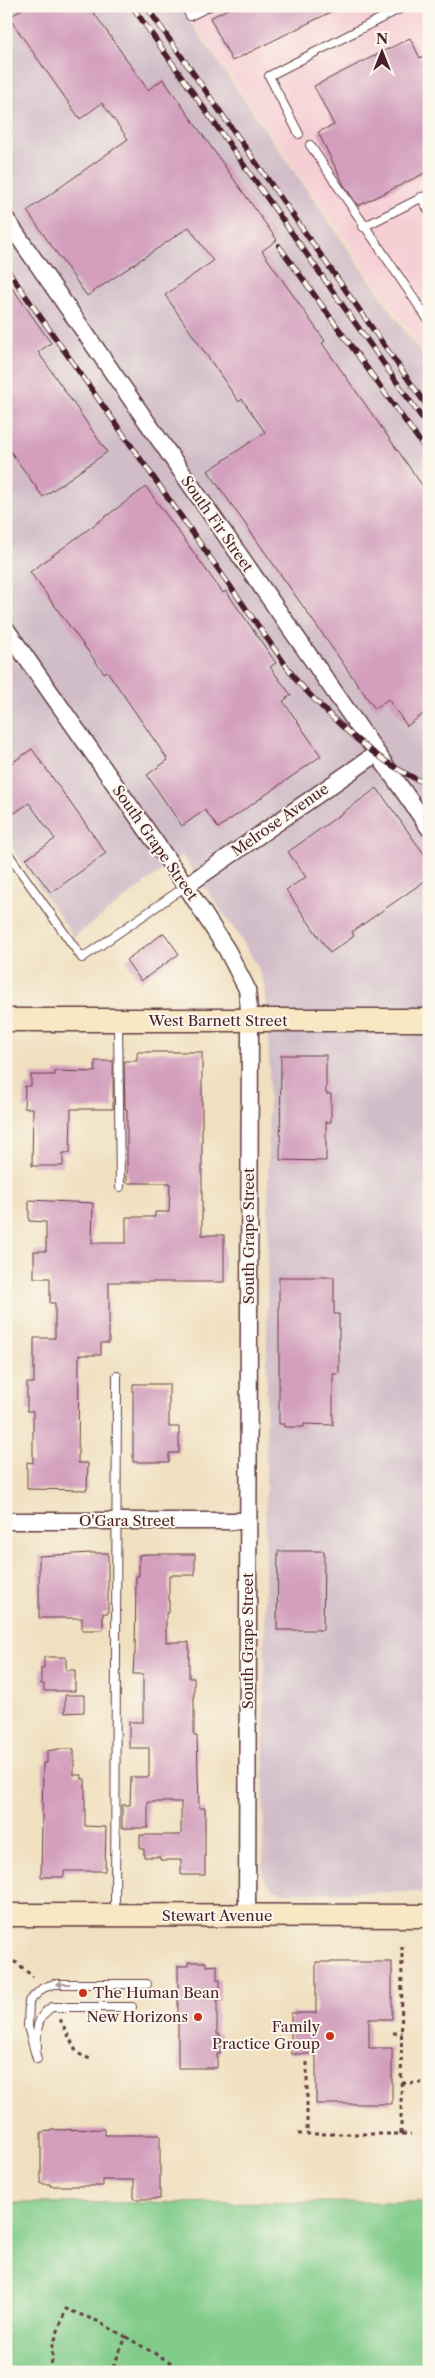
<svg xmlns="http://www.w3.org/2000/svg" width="435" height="2378" font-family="'Libre Caslon Text',serif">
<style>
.built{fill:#f6cfd5}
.industrial{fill:#d1bdc8}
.green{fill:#82cc8a;stroke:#66765a}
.building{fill:#d39fbd}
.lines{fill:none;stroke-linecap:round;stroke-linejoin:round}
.lane-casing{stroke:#633c41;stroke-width:10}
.street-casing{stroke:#633c41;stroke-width:19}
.secondary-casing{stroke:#633c41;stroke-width:25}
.path{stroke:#633c41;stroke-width:3;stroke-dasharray:4 4;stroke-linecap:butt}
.lane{stroke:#fff;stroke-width:8}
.street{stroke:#fff;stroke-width:16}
.secondary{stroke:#f8e8c3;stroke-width:22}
.rail-casing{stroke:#4a1f2b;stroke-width:5.5}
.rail{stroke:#fbf7ec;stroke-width:4;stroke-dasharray:11;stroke-linecap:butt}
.oneway{fill:#ae9aa0}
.poi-dot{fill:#c8321e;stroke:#fbf7ec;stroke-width:2}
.labels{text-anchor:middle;stroke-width:4;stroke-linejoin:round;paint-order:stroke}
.street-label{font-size:15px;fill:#4a1f2b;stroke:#fbf7ec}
.poi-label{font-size:15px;fill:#4a1f2b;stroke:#fbf7ec;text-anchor:end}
</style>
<rect width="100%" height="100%" fill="#fbf7ec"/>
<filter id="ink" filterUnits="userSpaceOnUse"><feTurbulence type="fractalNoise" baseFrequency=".02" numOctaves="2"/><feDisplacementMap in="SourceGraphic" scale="10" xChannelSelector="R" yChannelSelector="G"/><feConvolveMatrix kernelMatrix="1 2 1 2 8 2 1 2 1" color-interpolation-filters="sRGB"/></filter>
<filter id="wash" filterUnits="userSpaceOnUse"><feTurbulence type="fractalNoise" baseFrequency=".0096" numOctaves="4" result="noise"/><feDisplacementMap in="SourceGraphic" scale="20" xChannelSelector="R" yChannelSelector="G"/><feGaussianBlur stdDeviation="1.12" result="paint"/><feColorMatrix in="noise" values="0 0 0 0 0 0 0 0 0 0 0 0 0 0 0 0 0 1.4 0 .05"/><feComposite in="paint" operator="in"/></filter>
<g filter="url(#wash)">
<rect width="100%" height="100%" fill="#f0e0c0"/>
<path class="built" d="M181,6H429V360Z"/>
<path class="industrial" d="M6,6H179L429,365V1892H285L274,1889L266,1882L263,1875L269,1063L267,1009L265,987L258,967L241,939L182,855L74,937L6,839Z"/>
<path class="green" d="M429,2202V2372H6V2245L9,2203Z"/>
<g id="blocks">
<path class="building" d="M26,6H89L148,90L163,79L277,240L262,251L325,341L322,343L429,495V710L407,726L388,699L375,709L208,471L265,432L242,399L239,402L165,295L213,261L189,227L87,296L27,211L128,139L102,103L80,119L9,18Z
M234,6H343L232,61L210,18Z
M410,38L420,58L425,55L429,63V171L358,206L344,185L318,132L334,125L314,86Z
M6,279L51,343L38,352L107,452L43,497L6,445Z
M146,487L223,593L226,591L276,663L270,667L291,695L283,701L321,756L218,828L205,810L182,826L147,775L168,760L107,671L104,673L30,572Z
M32,749L106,853L51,893L26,859L55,839L29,803L6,819V767Z
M377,788L429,861V878L352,932L354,936L330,953L286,890L306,877L288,852Z
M164,933L179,954L141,981L126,960Z
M137,1052H202V1235H224V1282H109V1343H101V1355H79L78,1463H88L87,1490L27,1489V1462L33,1463V1411H27V1383H34V1338H55V1303H50V1278H34V1251H46V1222L29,1221V1200L93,1203L92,1243H126V1217H155V1212H169L170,1183H127V1109H125L124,1061H137Z
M281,1055H326V1094H331V1122H326V1161L280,1160Z
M95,1061H113V1109H71L70,1153H63V1166H32L33,1108H24L25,1086H31V1075H55V1071L95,1072Z
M279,1277H334V1314H339V1374H333V1425L304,1424V1427H284V1424H279Z
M133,1384H169V1427H179V1453H169V1462H133Z
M278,1551H324L323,1630H277Z
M91,1553H108V1613H103V1630H82V1618H39V1556Z
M147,1554H195V1575H169V1613H166V1642H189V1678H194V1736H197L199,1808H205V1875H181V1860H160V1857H144V1849H140V1835H181V1802H148V1828H122V1805H130L131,1777H149V1748H129V1722H143V1674H133L134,1655H135L136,1576H139V1555Z
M44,1657H66V1670H75V1691H44V1684H41V1668H44Z
M65,1695H84V1712L65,1713Z
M58,1749H74V1775H82V1779H85V1826L106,1827L105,1871H64V1877H41L43,1763H47V1751Z
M188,1962H206V1966L217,1965V1980H220V2000H217V2034H220V2054H217V2068H178V1966H188Z
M316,1962H392V2019H369V2048H392V2104H316V2054H291V2013H316Z
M105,2129V2135H160V2199H134V2180H103V2186H50V2184H41V2132L51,2131V2130Z"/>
</g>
</g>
<g filter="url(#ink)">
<use href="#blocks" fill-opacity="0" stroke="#633c41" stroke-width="1"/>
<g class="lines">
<g class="lane-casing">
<path id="lane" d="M185,6L190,16L210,6
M299,134L269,76L405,6
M310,145L429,321
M421,197L429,211
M363,227L429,194
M6,851L82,958L186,886
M118,1023L120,1187
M115,1914L117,1376
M37,2047C36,2030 37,2016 52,2007H132
M37,2059L28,2027L29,2001L43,1988L54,1984H147"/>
</g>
<g class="street-casing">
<path id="street" d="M6,219L429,828
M6,629L186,886L227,950L247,989L250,1021L247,1916
M186,886L376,754
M6,1521H248"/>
</g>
<g class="secondary-casing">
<path id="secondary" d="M6,1020H429
M6,1915L429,1916"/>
</g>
<path class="path" d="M6,1959L17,1963L33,1977
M60,2019L77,2053L92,2060
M393,2033H402
M307,2062V2134
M402,2083H424
M298,2134H411
M401,2134L402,1943
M126,2337L187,2372
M51,2372L53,2345L66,2309L97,2321L126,2337L111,2372"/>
<use href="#lane" class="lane"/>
<use href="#street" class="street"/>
<use href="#secondary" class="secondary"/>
<g class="rail-casing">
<path id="rail" d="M132,6L429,428
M146,6L429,409
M279,246L429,454
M6,268L297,681C335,722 377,763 429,785"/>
</g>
<use href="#rail" class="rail"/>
</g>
<defs><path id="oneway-solid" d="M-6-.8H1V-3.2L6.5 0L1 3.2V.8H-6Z" transform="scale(1.25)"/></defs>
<use class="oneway" href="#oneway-solid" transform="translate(63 1984) rotate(180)"/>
</g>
<g class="poi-dot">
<circle cx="83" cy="1993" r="5"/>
<circle cx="198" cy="2017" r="5"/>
<circle cx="330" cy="2036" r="5"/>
</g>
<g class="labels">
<g class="street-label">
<text transform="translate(217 524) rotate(55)" y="5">South Fir Street</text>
<text transform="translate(280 820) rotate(-35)" y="5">Melrose Avenue</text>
<text transform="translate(155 843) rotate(55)" y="5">South Grape Street</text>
<text x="218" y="1026">West Barnett Street</text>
<text transform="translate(249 1236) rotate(-90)" y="5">South Grape Street</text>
<text x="127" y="1526">O'Gara Street</text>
<text transform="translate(248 1641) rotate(-90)" y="5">South Grape Street</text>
<text x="217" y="1921">Stewart Avenue</text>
</g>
<g class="poi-label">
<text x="93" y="1998" text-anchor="start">The Human Bean</text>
<text x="188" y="2022">New Horizons</text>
<text x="320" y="2032">Family<tspan x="320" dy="17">Practice Group</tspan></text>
</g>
</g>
<rect width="435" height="2378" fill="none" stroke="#fbf7ec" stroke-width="25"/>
<g transform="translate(382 52)" stroke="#fbf7ec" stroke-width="4" paint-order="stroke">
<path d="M0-4L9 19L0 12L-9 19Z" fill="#4a1f2b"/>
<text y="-8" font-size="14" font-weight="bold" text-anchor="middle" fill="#4a1f2b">N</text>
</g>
</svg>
